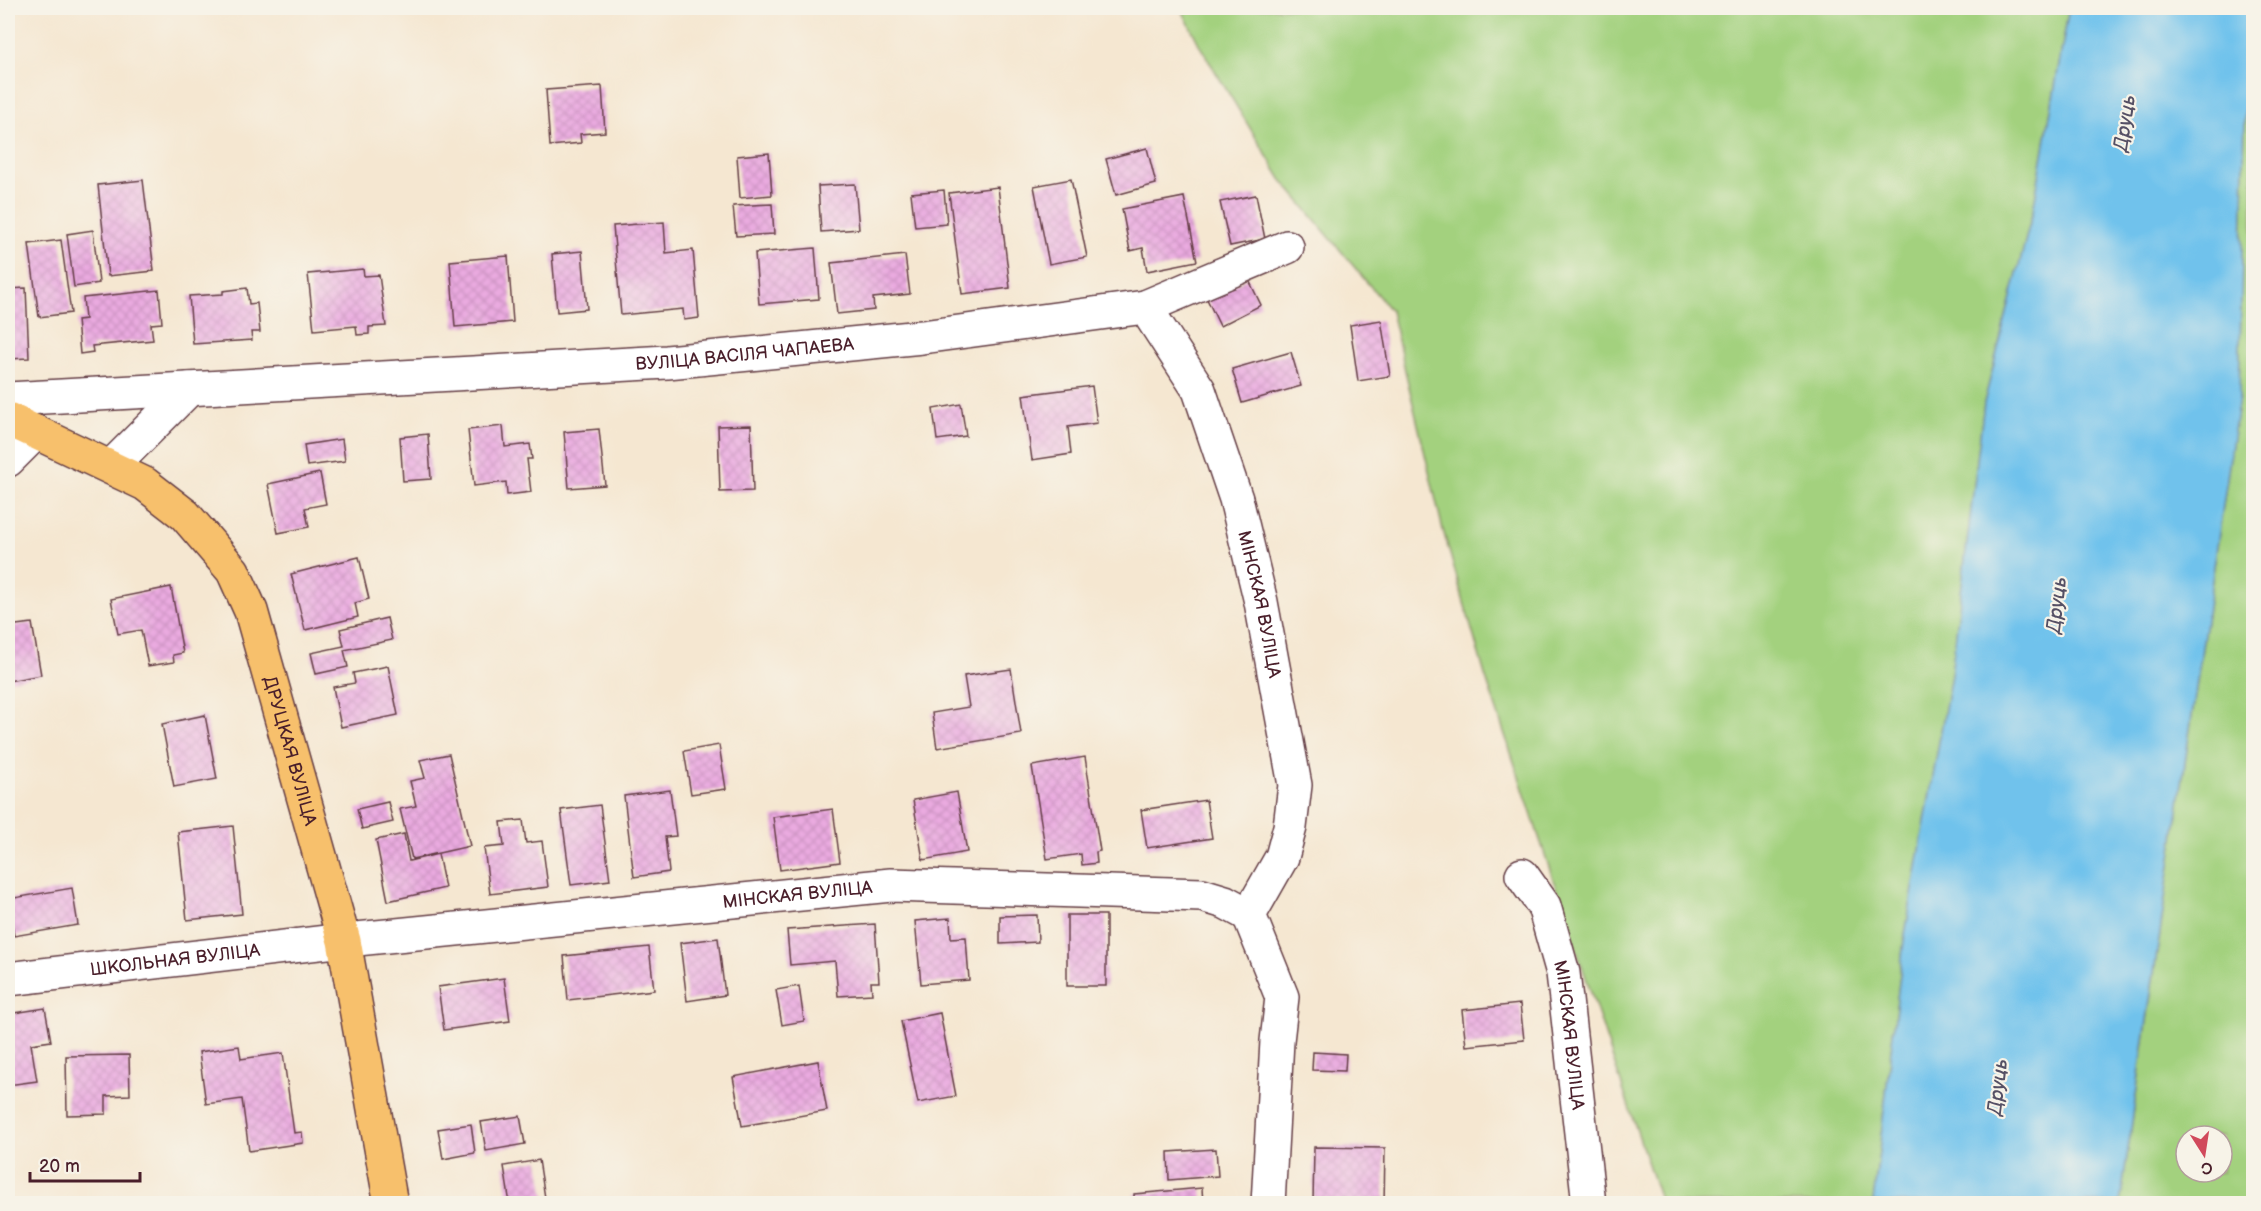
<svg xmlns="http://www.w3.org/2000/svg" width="2261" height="1211" font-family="'Balsamiq Sans',sans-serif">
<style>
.grass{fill:#a3d17e;stroke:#767854;stroke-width:1.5;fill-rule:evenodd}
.water{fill:#70c2ec;stroke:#5d708c;stroke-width:1.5}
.building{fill:url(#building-cross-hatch)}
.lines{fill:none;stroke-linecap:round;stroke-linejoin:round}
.minor-casing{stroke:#643d44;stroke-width:36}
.major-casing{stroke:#643d44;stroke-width:36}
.minor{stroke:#fff;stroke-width:33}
.major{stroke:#f7c06c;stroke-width:33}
.labels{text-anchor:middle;stroke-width:4.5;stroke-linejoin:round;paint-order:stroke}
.street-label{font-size:18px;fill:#4a1f2b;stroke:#f7f3e8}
.water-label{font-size:20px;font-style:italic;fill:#555065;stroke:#f7f3e8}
</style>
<defs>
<pattern id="building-cross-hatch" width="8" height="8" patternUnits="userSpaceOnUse" patternTransform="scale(1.5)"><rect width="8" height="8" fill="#eaaae0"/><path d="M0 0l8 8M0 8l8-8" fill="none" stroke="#ca92c0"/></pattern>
</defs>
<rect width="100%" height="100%" fill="#f7f3e8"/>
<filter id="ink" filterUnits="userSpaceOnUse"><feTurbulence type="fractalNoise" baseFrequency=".0167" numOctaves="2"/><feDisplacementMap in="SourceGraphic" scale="12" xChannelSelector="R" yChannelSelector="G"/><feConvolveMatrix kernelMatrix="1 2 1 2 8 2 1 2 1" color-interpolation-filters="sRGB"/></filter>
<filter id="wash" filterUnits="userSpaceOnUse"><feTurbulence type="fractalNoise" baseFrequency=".008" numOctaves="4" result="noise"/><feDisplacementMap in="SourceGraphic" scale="24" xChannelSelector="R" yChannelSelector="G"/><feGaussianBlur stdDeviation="1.35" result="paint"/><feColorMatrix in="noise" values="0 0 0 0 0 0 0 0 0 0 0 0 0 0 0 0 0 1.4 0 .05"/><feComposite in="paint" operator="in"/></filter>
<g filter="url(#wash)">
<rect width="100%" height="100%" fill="#f5e7d1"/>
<path class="grass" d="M1181,8H2069L2033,211L1984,403L1951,675L1904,940L1873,1203H1661L1485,675L1443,530L1391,311L1281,179L1201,48Z
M2249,8H2253V1203L2120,1204L2239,397L2247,22ZM2186,1136H2222V1172H2186Z"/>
<path class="water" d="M2069,8H2249L2247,22L2239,397L2120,1203H1873L1904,940L1951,675L1984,403L2033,211Z"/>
<g id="blocks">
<path class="building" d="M602,86L605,132L580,134L581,143L550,146L546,90Z
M1147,148L1156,184L1116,195L1106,159Z
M769,153L772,195L740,198L737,156Z
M1071,179L1087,257L1049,264L1034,186Z
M143,180L154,271L108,276L98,185Z
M855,184L859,229L821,232L818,186Z
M998,187L1010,288L962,294L949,193Z
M944,190L947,224L915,227L911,193Z
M1256,195L1265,239L1230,246L1220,202Z
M1184,197L1197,261L1147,271L1143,248L1130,251L1122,209Z
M772,204L774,234L736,236L733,206Z
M664,222L666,253L693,250L699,318L684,320L683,309L621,315L613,226Z
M93,230L99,283L74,287L67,234Z
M61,240L71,313L39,317L29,244Z
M815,248L819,299L759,304L755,253Z
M582,251L587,309L557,312L552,254Z
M905,255L910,294L873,298L874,310L837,314L831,263Z
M508,256L513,322L455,327L450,261Z
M363,269L364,276L379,275L386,326L369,327V334L357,335L356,326L314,330L308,274Z
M1248,278L1261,305L1220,326L1207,299Z
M26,288L29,358L8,359V289Z
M247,288L249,304L257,303L260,332H251L252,340L193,344L189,296L223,294V291Z
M159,290L162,323L151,324L153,340L92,346L93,352L80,354L77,320L85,319L83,298Z
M1381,320L1390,376L1358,381L1350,325Z
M1291,352L1301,386L1242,403L1232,369Z
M1092,386L1097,423L1068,427L1071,454L1032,460L1023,395Z
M961,404L966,436L937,440L933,409Z
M751,425L753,491L720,492L718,426Z
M503,426L505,447L530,444L532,459H527L531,492L507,495L506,482L474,486L468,430Z
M599,429L605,485L569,488L564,432Z
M428,434L431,479L403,481L400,437Z
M342,439L345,461L307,466L304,445Z
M320,473L326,504L305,508L309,527L278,533L268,484Z
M359,557L369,599L355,603L358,617L305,630L291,574Z
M171,587L183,653L173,655L174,662L148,666L141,630L118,634L111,599Z
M387,618L392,640L344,650L348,667L316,674L311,653L344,646L340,629Z
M32,623L41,675L8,681V626Z
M388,666L398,715L341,727L333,687L355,683L353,673Z
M1011,669L1021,734L937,748L932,713L969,707L964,676Z
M205,715L217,779L174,787L162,724Z
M719,745L726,789L691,794L684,751Z
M449,754L470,846L412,859L400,809L416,806L410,781L425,778L420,760Z
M1085,757L1100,851L1096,852L1097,863L1082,865L1081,854L1047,859L1032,766Z
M670,790L676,836L665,837L669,872L634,877L624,796Z
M957,792L967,852L923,860L913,800Z
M1206,800L1212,838L1147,848L1141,810Z
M388,802L393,822L362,829L357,809Z
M600,805L610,880L571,885L561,810Z
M833,809L840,862L780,870L773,817Z
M523,820L526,843L542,841L548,887L490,894L484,848L504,846L501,822Z
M233,826L242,914L187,920L178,832Z
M404,834L409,861L438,854L445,888L388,901L376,840Z
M72,888L78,925L14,936L8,899Z
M1037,915L1038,942L1000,944V916Z
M1067,915H1106V986H1067Z
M950,918L951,938L966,937L969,980L921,984L915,921Z
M875,924L879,982H871L872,994L838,996L835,961L790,965L787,930Z
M718,938L725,995L687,1001L680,943Z
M649,947L654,990L568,1000L564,956Z
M504,978L510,1021L444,1030L438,987Z
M799,986L804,1021L782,1025L776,990Z
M1520,1004L1524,1040L1466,1046L1462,1010Z
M45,1008L51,1041L31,1044L37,1081L8,1085V1014Z
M940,1013L956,1096L918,1103L901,1021Z
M239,1046L241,1059L283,1053L294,1133L302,1132L303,1143L249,1151L242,1099L206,1104L199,1052Z
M1313,1052L1346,1054L1345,1071L1312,1070Z
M129,1055L130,1095L106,1096V1114L67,1115L66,1056Z
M818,1061L827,1111L742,1126L733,1077Z
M520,1116L525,1144L486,1151L481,1122Z
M471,1124L475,1153L443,1159L438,1129Z
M1314,1147L1385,1148L1384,1204H1313Z
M1216,1149L1218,1176L1169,1180L1168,1152Z
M539,1160L546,1204H510L504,1166Z
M1202,1188L1203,1204H1134V1194Z"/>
</g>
</g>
<g filter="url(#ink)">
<use href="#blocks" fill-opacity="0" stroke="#643d44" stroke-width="1.5"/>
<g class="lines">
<g class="minor-casing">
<g id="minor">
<path id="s1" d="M1145,307L1199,390L1236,499L1261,602L1295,785L1290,827L1282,857L1249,915L1282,997L1277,1041L1268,1204"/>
<path id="s2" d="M8,399L667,362L922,337L1145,307L1287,247"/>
<path d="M8,460L36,432"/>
<path d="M111,467L189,389"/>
<path id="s3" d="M1522,875L1544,906L1563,973L1589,1204"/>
<path id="s4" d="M8,979L327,942L891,885L1202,895L1225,902L1249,915"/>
</g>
</g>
<g class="major-casing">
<g id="major">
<path id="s5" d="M8,419L145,484L185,515L233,571L251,611L344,941L391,1204"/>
</g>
</g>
<use href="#minor" class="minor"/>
<use href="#major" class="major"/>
</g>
</g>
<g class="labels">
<g class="street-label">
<text dy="6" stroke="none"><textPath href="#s2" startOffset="738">ВУЛІЦА ВАСІЛЯ ЧАПАЕВА</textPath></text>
<text dy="6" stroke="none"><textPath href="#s1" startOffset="322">МІНСКАЯ ВУЛІЦА</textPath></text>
<text dy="6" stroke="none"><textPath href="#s5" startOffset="465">ДРУЦКАЯ ВУЛІЦА</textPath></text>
<text dy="6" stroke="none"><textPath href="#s4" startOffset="794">МІНСКАЯ ВУЛІЦА</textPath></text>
<text dy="6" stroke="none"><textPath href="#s4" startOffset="168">ШКОЛЬНАЯ ВУЛІЦА</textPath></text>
<text dy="6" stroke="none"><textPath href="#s3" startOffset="170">МІНСКАЯ ВУЛІЦА</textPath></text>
</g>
<g class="water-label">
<text transform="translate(2124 123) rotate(-81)" y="7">Друць</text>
<text transform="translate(2056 605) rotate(-83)" y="7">Друць</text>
<text transform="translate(1997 1087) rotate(-83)" y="7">Друць</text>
</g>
</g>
<rect width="2261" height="1211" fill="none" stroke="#f7f3e8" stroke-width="30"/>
<g transform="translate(2204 1154) rotate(168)"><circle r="28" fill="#f7f3e8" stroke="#b29e9c" stroke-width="1.5"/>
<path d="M0-4.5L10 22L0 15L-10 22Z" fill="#d1495b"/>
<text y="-9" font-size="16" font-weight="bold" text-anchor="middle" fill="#4a1f2b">С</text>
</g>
<path d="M30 1172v9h110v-9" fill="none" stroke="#4a1f2b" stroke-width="3"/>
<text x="39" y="1172" font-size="18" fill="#4a1f2b" stroke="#f7f3e8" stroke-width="4.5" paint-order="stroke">20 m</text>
</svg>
